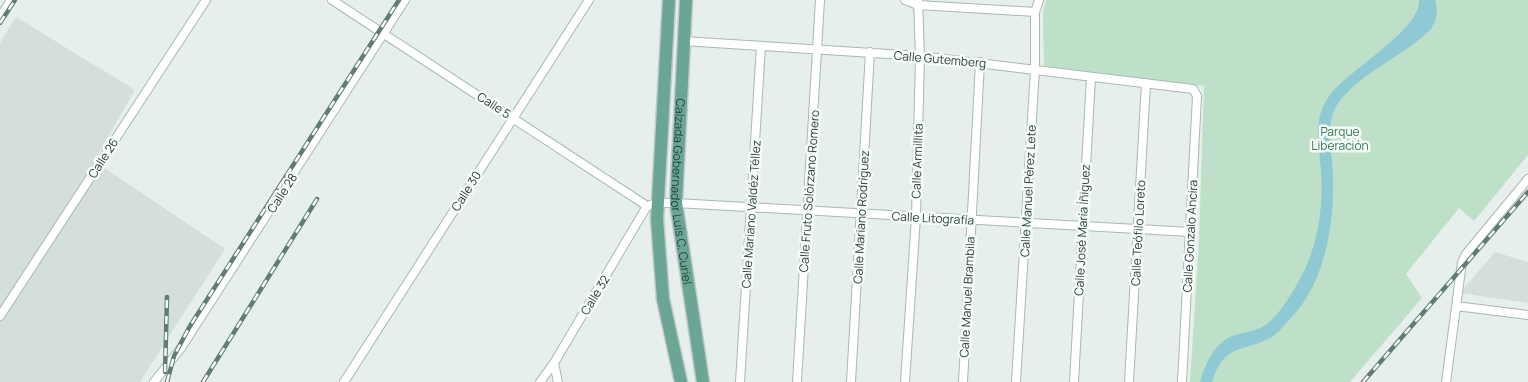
<svg xmlns="http://www.w3.org/2000/svg" width="1528" height="382" font-family="Manrope,sans-serif">
  <style>
    .built { fill: #d4dfda }
    .green { fill: #bfe0c8 }
    .water { fill: #8ec9d4 }
    .lines { fill: none; stroke-linecap: round; stroke-linejoin: round }
    .street-casing { stroke: #a8b8b2; stroke-width: 10 }
    .primary-casing { stroke: #c2cac8; stroke-width: 15 }
    .street { stroke: #fff; stroke-width: 8 }
    .primary { stroke: #6aa596; stroke-width: 12 }
    .rail-casing { stroke: #5f7d75; stroke-width: 4.5 }
    .rail { stroke: #f7fbf9; stroke-width: 2.5; stroke-dasharray: 8; stroke-linecap: butt }
    .labels { text-anchor: middle; dominant-baseline: central; stroke-width: 5; stroke-linejoin: round; paint-order: stroke }
    .street-label { font-size: 12px; fill: #24423a; stroke: #f7fbf9 }
    .park-label { font-size: 12px; fill: #2d7a4b; stroke: #f7fbf9 }
  </style>
  <rect width="100%" height="100%" fill="#e6efeb"/>
  <path class="built" d="M16,17L135,90L94,161L225,249L140,382H0V43Z
    M1495,252L1528,262V303L1460,293Z"/>
  <path class="green" d="M1046,0H1528V155L1474,221L1459,208L1406,274L1422,298L1350,382H1190L1199,241L1204,86L1044,66L1043,12Z"/>
  <path class="water" d="M1419,0H1435C1438,11 1437,19 1431,29C1405,56 1358,73 1337,105C1324,126 1333,154 1333,176C1334,217 1328,262 1307,297C1301,307 1281,331 1272,337C1241,354 1226,341 1212,382H1200C1205,364 1215,341 1235,335C1245,332 1258,331 1267,324C1283,312 1305,273 1311,254C1320,229 1323,197 1321,171C1319,143 1312,119 1330,95C1348,70 1421,30 1419,0Z"/>
  <g class="lines">
    <g class="street-casing">
      <path id="street" d="M332,0L647,206L657,203H676L1191,232
        M905,0L918,5L1035,12
        M0,17L11,0
        M683,41L920,56L1193,89L1197,96L1182,382
        M1456,306L1528,315
        M0,316L206,0
        M554,363L558,382
        M154,382L181,348L405,0
        M344,382L589,0
        M540,382L554,363L647,206
        M740,382L761,46
        M797,382L820,0
        M851,382L870,52
        M905,382L916,217L920,56L918,0
        M963,382L980,62
        M1016,382L1035,69V12L1039,0
        M1074,382L1091,77
        M1129,382L1146,83
        M1446,382L1462,262L1466,254L1528,179"/>
    </g>
    <g class="primary-casing">
      <g id="primary">
        <path d="M669,0L657,219L663,299L681,382"/>
        <path id="s1" d="M686,0L676,203L703,382"/>
      </g>
    </g>
    <use href="#street" class="street"/>
    <use href="#primary" class="primary"/>
    <g class="rail-casing">
      <path id="rail" d="M0,23L15,0
        M165,372L167,297
        M167,382L174,356L190,326L399,0
        M203,382L317,199
        M1363,382L1528,192"/>
    </g>
    <use href="#rail" class="rail"/>
  </g>
  <g class="labels">
    <g class="street-label">
      <text transform="translate(940 59) rotate(5)">Calle Gutemberg</text>
      <text transform="translate(494 105) rotate(33)">Calle 5</text>
      <text transform="translate(103 158) rotate(-57)">Calle 26</text>
      <text transform="translate(917 161) rotate(-88)">Calle Armillita</text>
      <text transform="translate(466 191) rotate(-58)">Calle 30</text>
      <text transform="translate(809 191) rotate(-86)">Calle Fruto Solórzano Romero</text>
      <text transform="translate(1028 191) rotate(-87)">Calle Manuel Pérez Lete</text>
      <text stroke="none"><textPath href="#s1" startOffset="192">Calzada Gobernador Luis C. Curiel</textPath></text>
      <text transform="translate(282 193) rotate(-57)">Calle 28</text>
      <text transform="translate(751 214) rotate(-86)">Calle Mariano Valdéz Téllez</text>
      <text transform="translate(861 217) rotate(-87)">Calle Mariano Rodríguez</text>
      <text transform="translate(933 218) rotate(3)">Calle Litografía</text>
      <text transform="translate(1082 230) rotate(-87)">Calle José María Íñiguez</text>
      <text transform="translate(1138 233) rotate(-87)">Calle Teófilo Loreto</text>
      <text transform="translate(1190 236) rotate(-87)">Calle Gonzalo Ancira</text>
      <text transform="translate(595 295) rotate(-59)">Calle 32</text>
      <text transform="translate(967 297) rotate(-87)">Calle Manuel Brambila</text>
    </g>
    <g class="park-label">
      <text x="1340" y="131">Parque<tspan x="1340" dy="14">Liberación</tspan></text>
    </g>
  </g>
</svg>
